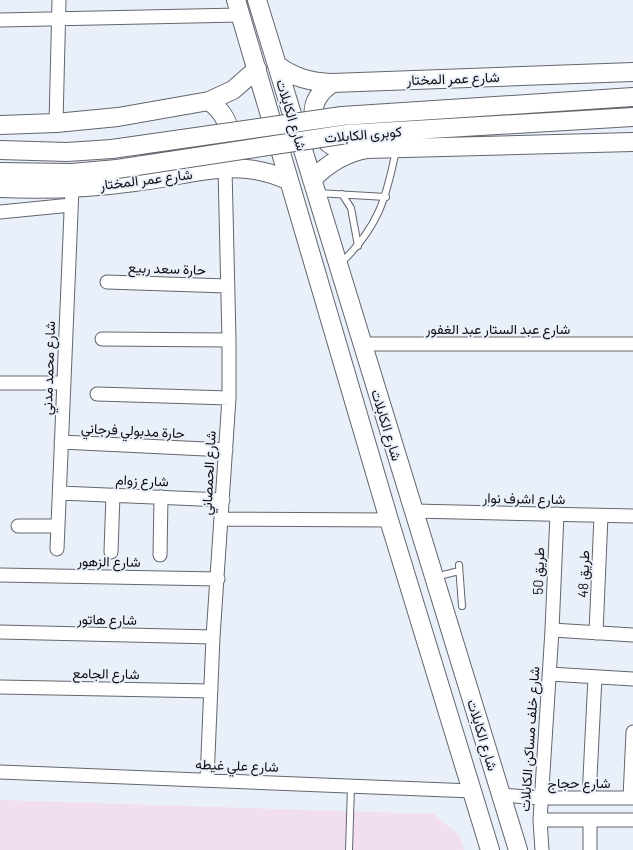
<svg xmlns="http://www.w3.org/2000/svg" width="633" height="850" font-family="Barlow,Vazirmatn,sans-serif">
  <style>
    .industrial { fill: #f1dff0 }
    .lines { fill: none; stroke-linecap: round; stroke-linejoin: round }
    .service-casing { stroke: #62666e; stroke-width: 8 }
    .minor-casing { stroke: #62666e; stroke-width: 15 }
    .secondary-casing { stroke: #62666e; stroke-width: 20 }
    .service { stroke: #fff; stroke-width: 6 }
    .minor { stroke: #fff; stroke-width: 13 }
    .secondary { stroke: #fff; stroke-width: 18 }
    .secondary-bridge-casing { stroke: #62666e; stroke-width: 20; stroke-linecap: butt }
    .secondary-bridge { stroke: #fff; stroke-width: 18 }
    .labels { text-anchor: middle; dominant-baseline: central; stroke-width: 4; stroke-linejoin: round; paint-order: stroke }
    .street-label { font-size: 14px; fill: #0d0e11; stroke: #eaf0f9 }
  </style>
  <rect width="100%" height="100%" fill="#eaf0f9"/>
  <path class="industrial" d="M0,800L434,814L459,835L464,850H0Z"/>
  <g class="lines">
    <g class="service-casing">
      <path id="service" d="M317,193L386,197
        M342,194L351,208L358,246
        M341,263C378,227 386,200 396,150
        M459,565L462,606
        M435,577L459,571
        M349,850L351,786"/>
    </g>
    <g class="minor-casing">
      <path id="minor" d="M0,20L240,15
        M56,123L59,0
        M0,212L71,205
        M107,282L227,286
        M102,339L229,340
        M363,344H633
        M0,383H64
        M97,394L229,398
        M61,442L226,450
        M60,493L223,500
        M414,511L633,516
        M222,519L389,520
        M18,526H58
        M57,549L72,188
        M111,552L113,495
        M160,555L161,497
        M0,575L218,579
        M552,630L633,635
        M0,632L213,637
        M596,633L601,516
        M549,674L633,679
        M0,687L211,691
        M0,772L472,791
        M207,780L213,637L229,398V340L225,168
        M501,795L541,798H633
        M589,798L595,677
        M630,798L633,732
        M540,820H633
        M542,850L540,820L552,630L557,514
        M590,850V820"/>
    </g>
    <g class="secondary-casing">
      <path id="secondary" d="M236,0L389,520L490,850
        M257,0L518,850
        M277,65C294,78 311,82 332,83L633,72
        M332,83C329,86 324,89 321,93C305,112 317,138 336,148C341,151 349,150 354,151
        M209,101C232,118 235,141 225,167
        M342,116L633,97
        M0,125L56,123L118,117L209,101L233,90L257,69
        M347,134L633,117
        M0,150L67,152L112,149
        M0,172L71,173L117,169
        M312,180C327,164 345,153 367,149L633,142
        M0,188C44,190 90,188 134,182C189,176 237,155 289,181"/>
    </g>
    <use href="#service" class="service"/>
    <use href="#minor" class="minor"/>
    <use href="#secondary" class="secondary"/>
    <g class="secondary-bridge-casing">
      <path id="secondary-bridge" d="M112,149L342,116
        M117,169L347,134"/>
    </g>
    <use href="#secondary-bridge" class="secondary-bridge"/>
  </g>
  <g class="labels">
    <g class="street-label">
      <text transform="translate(453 78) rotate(-2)">شارع عمر المختار</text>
      <text transform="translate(292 115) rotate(73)">شارع الكابلات</text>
      <text transform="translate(363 134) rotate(-5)">كوبرى الكابلات</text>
      <text transform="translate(146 179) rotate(-7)">شارع عمر المختار</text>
      <text transform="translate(167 268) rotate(2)">حارة سعد ربيع</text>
      <text x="498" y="328">شارع عبد الستار عبد الغفور</text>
      <text transform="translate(48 368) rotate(-88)">شارع محمد مدني</text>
      <text transform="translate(387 425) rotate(73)">شارع الكابلات</text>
      <text transform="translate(133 430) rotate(3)">حارة مدبولي فرجاني</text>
      <text transform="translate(208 473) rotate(-87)">شارع الحمصاني</text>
      <text transform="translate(142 480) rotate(2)">شارع زوام</text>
      <text transform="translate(524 498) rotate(1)">شارع اشرف نوار</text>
      <text transform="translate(109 561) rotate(1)">شارع الزهور</text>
      <text transform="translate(538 571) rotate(-88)">طريق 50</text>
      <text transform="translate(583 574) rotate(-88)">طريق 48</text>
      <text transform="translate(107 619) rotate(1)">شارع هاتور</text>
      <text transform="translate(106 673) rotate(1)">شارع الجامع</text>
      <text transform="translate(483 735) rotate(73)">شارع الكابلات</text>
      <text transform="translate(529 739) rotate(-86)">شارع خلف مساكن الكابلات</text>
      <text transform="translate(237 765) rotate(2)">شارع علي غيطه</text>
      <text x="579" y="782">شارع حجاج</text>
    </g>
  </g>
</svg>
